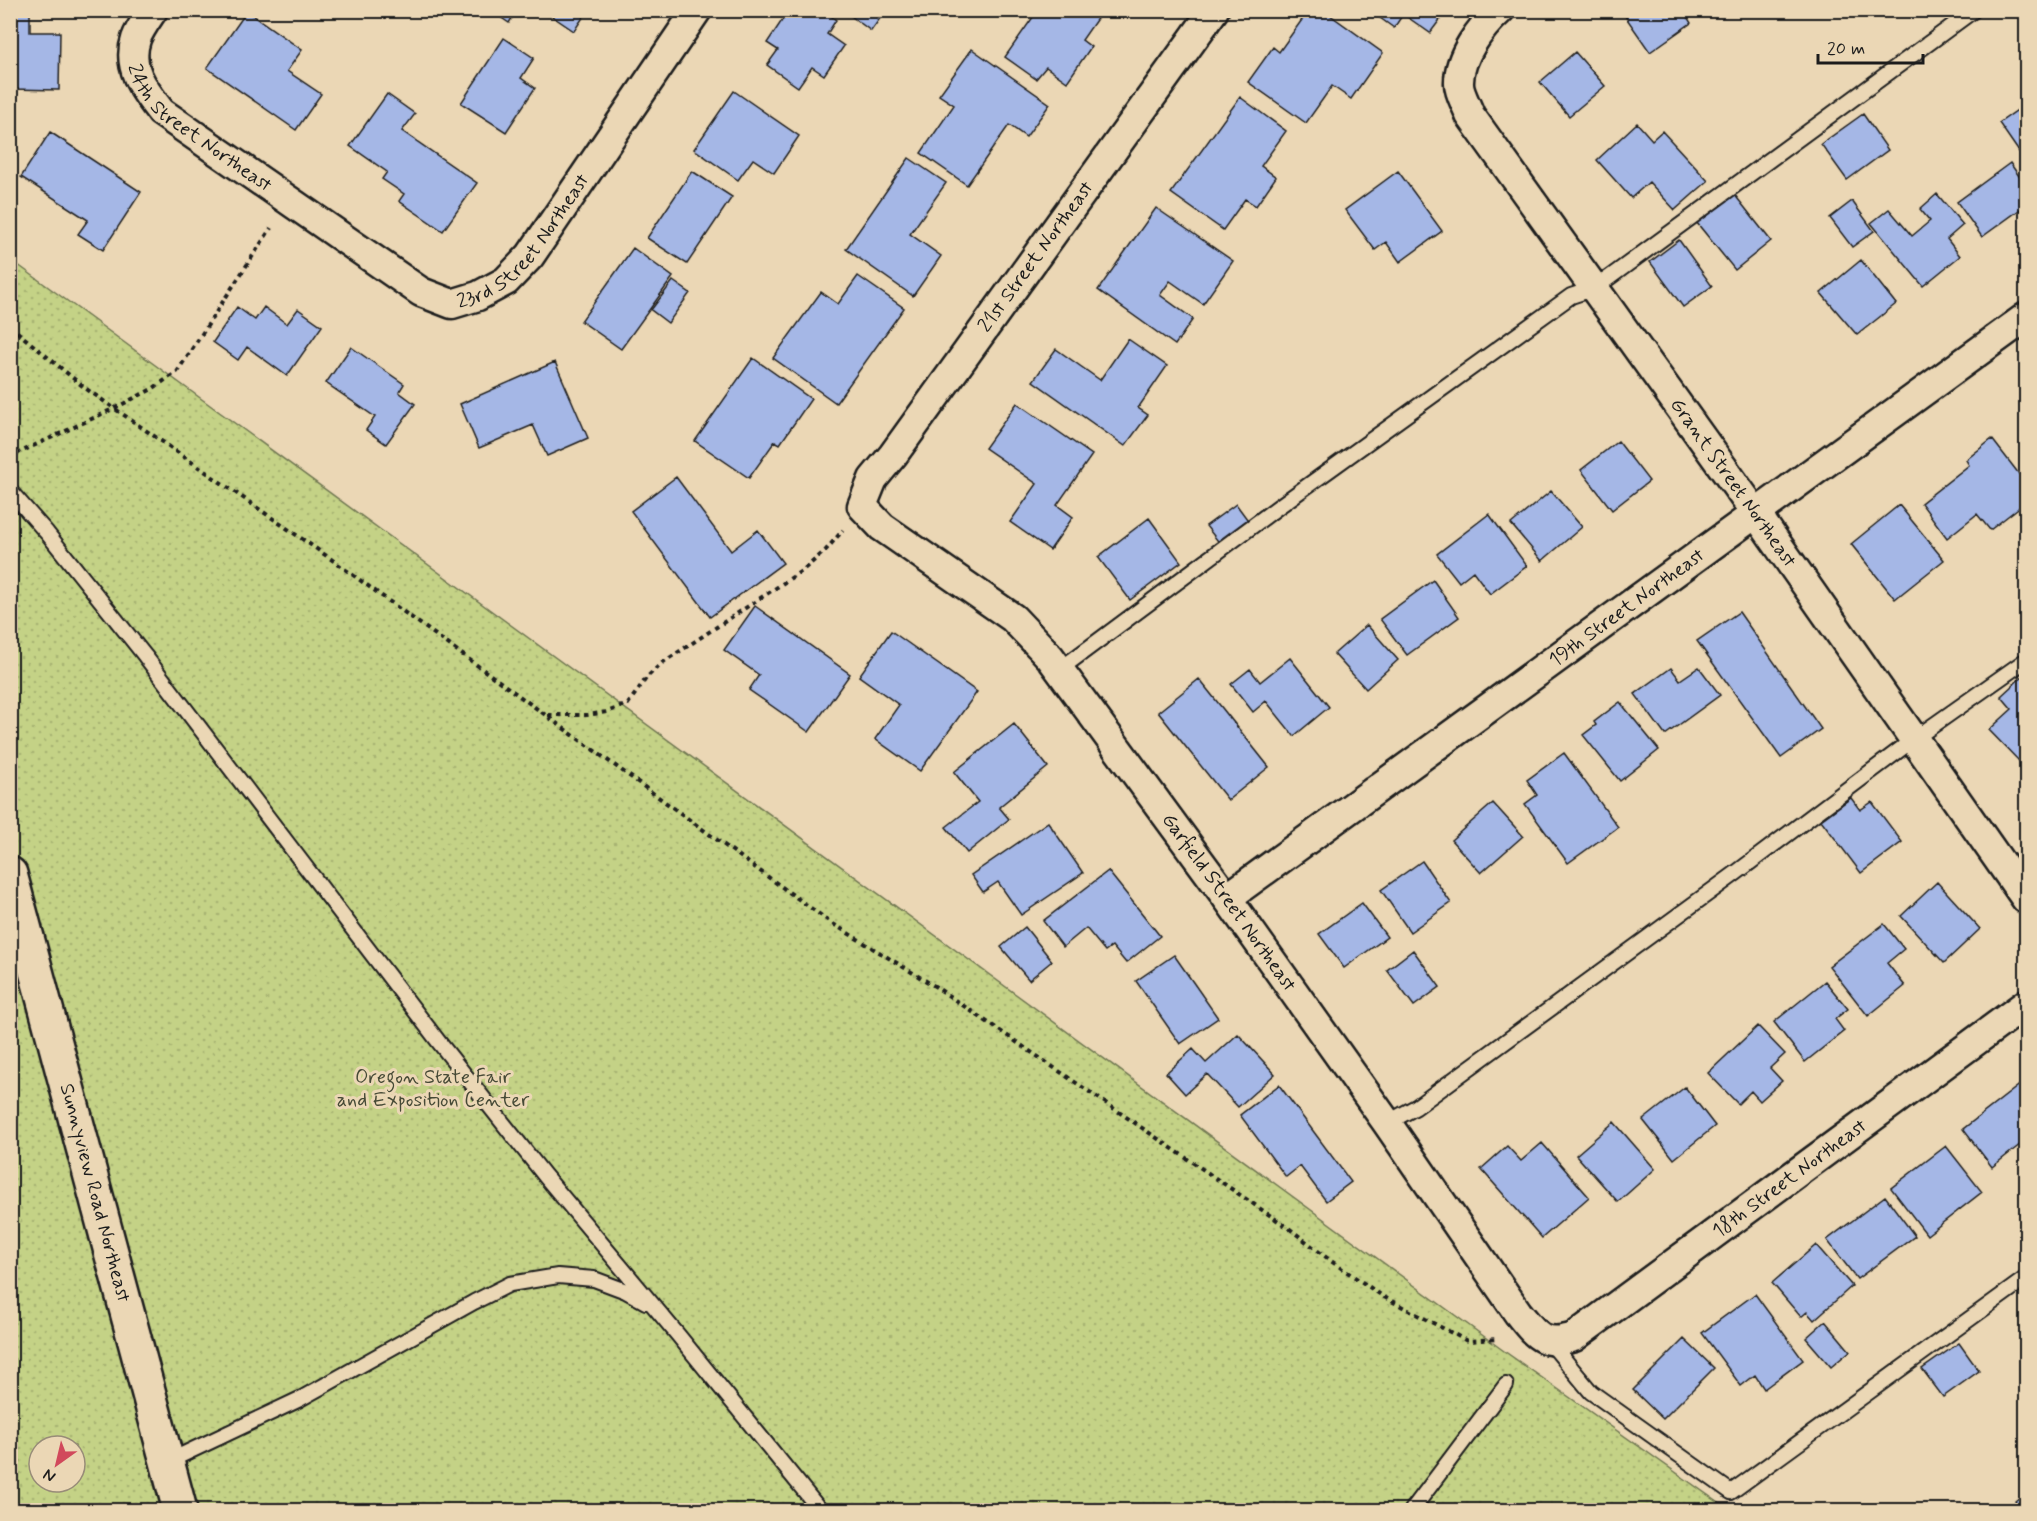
<svg xmlns="http://www.w3.org/2000/svg" width="2037" height="1521" font-family="Mynerve,sans-serif">
  <style>
    .park { fill: url(#park-dots); stroke: #707751; stroke-width: 1.5; fill-rule: evenodd }
    .building { fill: #a5b7e6; stroke: #1c1c1c; stroke-width: 1.5 }
    .lines { fill: none; stroke-linecap: round; stroke-linejoin: round }
    .service-casing { stroke: #1c1c1c; stroke-width: 18 }
    .minor-casing { stroke: #1c1c1c; stroke-width: 33 }
    .secondary-casing { stroke: #1c1c1c; stroke-width: 38 }
    .path { stroke: #1c1c1c; stroke-width: 4; stroke-dasharray: 4.5 4.5; stroke-linecap: butt }
    .service { stroke: #ebd7b5; stroke-width: 14 }
    .minor { stroke: #ebd7b5; stroke-width: 28 }
    .secondary { stroke: #ebd7b5; stroke-width: 33 }
    .labels { text-anchor: middle; dominant-baseline: central; stroke-width: 6; stroke-linejoin: round; paint-order: stroke }
    .street-label { font-size: 20px; fill: #1c1c1c; stroke: #ebd7b5 }
    .park-label { font-size: 20px; fill: #464a36; stroke: #ebd7b5 }
  </style>
  <defs>
    <pattern id="park-dots" width="8" height="8" patternUnits="userSpaceOnUse" patternTransform="scale(1.5)"><rect width="8" height="8" fill="#c4d286"/><path d="M2 2h.1M6 6h.1" fill="none" stroke="#a8b473" stroke-width="1.8" stroke-linecap="round"/></pattern>
  </defs>
  <rect width="100%" height="100%" fill="#ebd7b5"/>
  <filter id="ink" filterUnits="userSpaceOnUse"><feTurbulence type="fractalNoise" baseFrequency=".0167" numOctaves="2"/><feDisplacementMap in="SourceGraphic" scale="12" xChannelSelector="R" yChannelSelector="G"/><feConvolveMatrix kernelMatrix="1 2 1 2 8 2 1 2 1" color-interpolation-filters="sRGB"/></filter>
  <g filter="url(#ink)">
    <path class="park" d="M10,259L1504,1351L1729,1510H11ZM39,1446H75V1482H39Z"/>
    <path class="building" d="M490,10H517L509,23Z
      M543,10H588L574,31Z
      M789,10H823L836,20L827,34L844,46L824,75L812,67L798,87L767,65L778,50L767,43Z
      M843,10H886L871,31Z
      M1038,10H1103L1082,40L1091,47L1067,82L1046,67L1036,79L1005,57Z
      M1309,10H1323L1383,53L1351,99L1332,86L1306,123L1248,82L1273,47L1279,52Z
      M1369,10H1442L1445,13L1430,33L1403,14L1394,28Z
      M1633,10H1683L1691,23L1650,52L1625,16Z
      M247,11L302,50L287,71L321,94L296,130L207,68Z
      M10,12L30,13V32H60L59,90L10,89Z
      M504,38L534,58L521,78L535,88L506,132L461,103Z
      M972,49L1050,104L1026,137L1009,125L967,185L921,153L954,105L939,95Z
      M1575,52L1605,86L1569,116L1540,82Z
      M734,91L799,136L774,173L753,159L738,180L694,149Z
      M387,94L415,114L402,131L477,183L443,231L399,201L404,194L382,179L387,172L350,146Z
      M1240,97L1286,131L1261,166L1276,177L1256,206L1245,199L1223,230L1171,193Z
      M2026,104V162L1999,123Z
      M1863,114L1888,150L1847,180L1821,144Z
      M1637,123L1652,140L1662,131L1708,181L1675,210L1649,182L1631,198L1597,160Z
      M50,132L141,192L103,250L78,234L88,220L21,177Z
      M909,158L946,183L910,234L941,256L913,296L846,249Z
      M2010,163L2026,186V205L1982,237L1957,202Z
      M692,171L732,197L687,264L647,238Z
      M1398,171L1442,231L1400,262L1386,242L1375,250L1345,210Z
      M1734,194L1771,241L1735,270L1697,223Z
      M1937,194L1963,225L1947,239L1960,256L1923,286L1871,223L1889,209L1912,236L1930,221L1920,209Z
      M1852,201L1874,231L1852,247L1830,218Z
      M1156,208L1233,261L1203,304L1170,281L1160,295L1193,319L1175,345L1098,290Z
      M1679,240L1712,286L1683,307L1650,262Z
      M633,248L673,277L621,349L581,321Z
      M1861,260L1896,304L1857,335L1821,293Z
      M858,276L904,308L836,403L773,358L821,292L838,304Z
      M673,281L690,293L668,323L651,310Z
      M237,307L255,320L264,307L287,324L298,309L322,326L287,376L247,347L238,360L213,342Z
      M1128,339L1167,366L1138,408L1148,415L1125,446L1033,381L1056,349L1100,380Z
      M351,347L404,384L399,392L415,404L386,444L366,430L375,417L326,383Z
      M753,358L811,399L780,444L775,441L749,478L695,441Z
      M555,362L588,438L547,456L533,425L479,448L460,404Z
      M1017,403L1092,455L1057,505L1073,517L1050,550L1010,522L1037,484L985,448Z
      M1992,439L2026,483V502L1990,530L1977,514L1947,538L1921,503L1969,465L1966,460Z
      M1618,441L1649,481L1612,510L1581,470Z
      M676,477L731,551L758,530L783,563L710,617L631,511Z
      M1551,491L1582,527L1542,561L1511,524Z
      M1236,504L1250,523L1221,545L1206,526Z
      M1899,505L1944,560L1895,599L1851,544Z
      M1489,514L1527,566L1490,594L1473,571L1459,582L1437,554Z
      M1149,518L1181,562L1130,600L1098,557Z
      M1433,580L1459,617L1407,655L1380,619Z
      M755,606L850,674L809,732L749,690L759,675L724,650Z
      M1739,612L1821,729L1781,758L1697,641Z
      M1367,625L1398,660L1366,689L1334,654Z
      M891,631L977,692L920,771L875,739L899,705L859,676Z
      M1290,658L1329,707L1294,736L1266,701L1253,712L1231,684L1250,669L1260,682Z
      M1699,667L1720,695L1665,735L1635,694L1671,668L1680,680Z
      M2025,674L2026,756L2020,762L1989,730L2012,709L2001,696Z
      M1199,679L1269,767L1228,800L1158,712Z
      M1620,702L1659,750L1620,781L1583,735L1596,725L1594,722Z
      M1014,724L1048,767L999,807L1009,819L967,853L946,827L978,802L954,772Z
      M1564,753L1618,827L1568,863L1525,804L1537,795L1527,780Z
      M1851,798L1860,810L1872,802L1902,842L1861,873L1821,820Z
      M1493,803L1523,836L1481,873L1451,840Z
      M1048,822L1083,873L1021,915L998,882L983,892L971,875Z
      M1422,861L1451,903L1410,932L1381,890Z
      M1108,871L1160,936L1126,963L1112,946L1105,951L1086,928L1063,947L1043,921Z
      M1937,882L1980,929L1944,963L1901,916Z
      M1362,903L1387,937L1344,968L1319,934Z
      M1884,924L1904,949L1887,963L1905,986L1868,1016L1829,966Z
      M1025,927L1052,961L1029,980L1001,947Z
      M1413,950L1440,987L1414,1006L1387,970Z
      M1174,955L1218,1018L1180,1044L1136,981Z
      M1825,981L1848,1009L1835,1019L1844,1031L1805,1062L1774,1022Z
      M1758,1026L1785,1054L1770,1068L1782,1081L1760,1101L1751,1091L1738,1104L1708,1073Z
      M1238,1034L1275,1074L1238,1107L1207,1074L1185,1094L1166,1073L1193,1049L1206,1063Z
      M2026,1080V1151L2021,1144L1992,1167L1963,1129Z
      M1279,1085L1351,1182L1326,1201L1300,1166L1286,1177L1240,1115Z
      M1685,1087L1715,1126L1674,1159L1643,1120Z
      M1614,1122L1655,1169L1618,1202L1576,1155Z
      M1542,1143L1589,1197L1542,1238L1481,1169L1507,1146L1521,1161Z
      M1946,1146L1982,1192L1927,1235L1891,1188Z
      M1885,1196L1915,1236L1857,1279L1827,1240Z
      M1816,1245L1852,1286L1814,1320L1807,1312L1801,1317L1772,1283Z
      M1755,1294L1803,1360L1764,1389L1755,1375L1741,1386L1702,1333Z
      M1825,1321L1850,1351L1831,1367L1806,1338Z
      M1684,1339L1714,1368L1663,1419L1633,1390Z
      M1959,1343L1979,1371L1943,1397L1922,1369Z
      M2026,1492V1510H2022L2015,1501Z"/>
    <g class="lines">
      <g class="service-casing">
        <path id="service" d="M10,491L47,533L145,656L438,1041L545,1176L678,1335L820,1510
          M1059,670L1278,507L1571,296L1595,288L1974,10
          M1387,1123L1416,1107L1736,873L1914,739L2026,660
          M1549,1341L1591,1392L1731,1492L2026,1278
          M167,1462L300,1399L474,1302L510,1284L558,1276L594,1279L626,1291L646,1302
          M1412,1510L1506,1385"/>
      </g>
      <g class="minor-casing">
        <g id="minor">
          <path id="s1" d="M153,10C147,19 139,30 136,39C126,68 145,91 161,112L421,292L452,304L478,296L506,281L530,256L697,10"/>
          <path id="s2" d="M1214,10L893,455L873,479L862,506L882,527L1013,618L1050,657L1227,898L1387,1123L1518,1313C1536,1335 1543,1347 1574,1337L2026,1004"/>
          <path id="s3" d="M1500,10C1481,27 1458,57 1459,84C1459,93 1467,106 1470,115L1757,515L2026,899"/>
          <path id="s4" d="M1227,898L2026,317"/>
        </g>
      </g>
      <g class="secondary-casing">
        <g id="secondary">
          <path id="s5" d="M10,874L180,1510"/>
        </g>
      </g>
      <path class="path" d="M10,326L85,388L331,559L830,922L936,987L1290,1229L1331,1261L1384,1297L1467,1341L1498,1339
        M10,460L14,455L115,408L152,389L177,372L271,228
        M548,715H587L607,712L628,704L647,677L662,663L803,570L825,551L843,530"/>
      <use href="#service" class="service"/>
      <use href="#minor" class="minor"/>
      <use href="#secondary" class="secondary"/>
    </g>
  </g>
  <g class="labels">
    <g class="street-label">
      <text stroke="none"><textPath href="#s1" startOffset="153">24th Street Northeast</textPath></text>
      <text stroke="none"><textPath href="#s1" startOffset="562">23rd Street Northeast</textPath></text>
      <text transform="translate(1036 257) rotate(-54)">21st Street Northeast</text>
      <text stroke="none"><textPath href="#s3" startOffset="572">Grant Street Northeast</textPath></text>
      <text stroke="none"><textPath href="#s4" startOffset="494">19th Street Northeast</textPath></text>
      <text stroke="none"><textPath href="#s2" startOffset="1155">Garfield Street Northeast</textPath></text>
      <text stroke="none"><textPath href="#s2" startOffset="1992">18th Street Northeast</textPath></text>
      <text stroke="none"><textPath href="#s5" startOffset="330">Sunnyview Road Northeast</textPath></text>
    </g>
    <g class="park-label">
      <text x="433" y="1077">Oregon State Fair<tspan x="433" dy="23">and Exposition Center</tspan></text>
    </g>
  </g>
  <rect width="2037" height="1521" fill="none" stroke="#ebd7b5" stroke-width="36"/>
  <rect x="18" y="18" width="2001" height="1485" fill="none" stroke="#1c1c1c" stroke-width="2" filter="url(#ink)"/>
  <g transform="translate(57 1464) rotate(214)"><circle r="28" fill="#ebd7b5" stroke="#988c78" stroke-width="1.5"/>
  <path d="M0-4.5L10 22L0 15L-10 22Z" fill="#d1495b"/>
  <text y="-9" font-size="16" font-weight="bold" text-anchor="middle" fill="#1c1c1c">N</text>
  </g>
  <path d="M1818 54v9h105v-9" fill="none" stroke="#1c1c1c" stroke-width="3"/>
  <text x="1827" y="54" font-size="18" fill="#1c1c1c" stroke="#ebd7b5" stroke-width="4.5" paint-order="stroke">20 m</text>
</svg>
